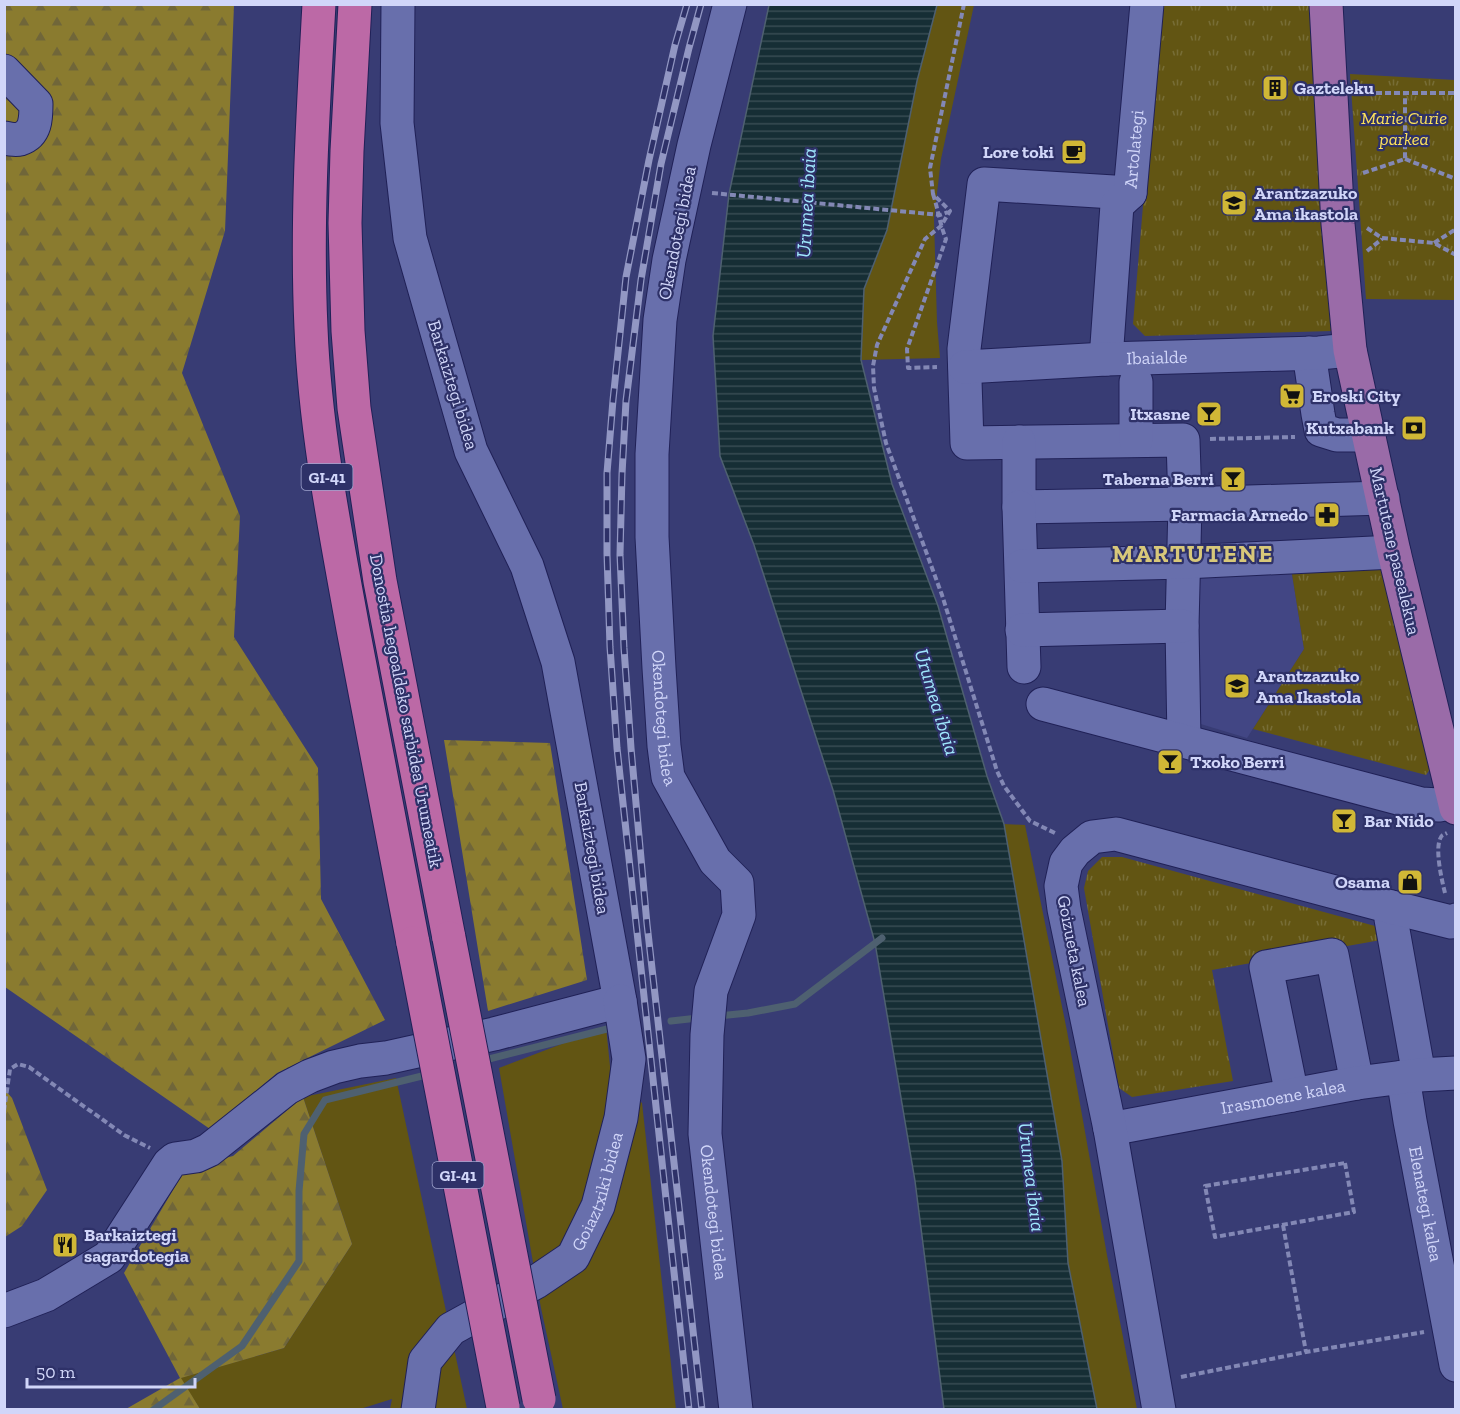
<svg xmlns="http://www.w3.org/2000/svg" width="1460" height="1414" font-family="'Zilla Slab',serif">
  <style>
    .built { fill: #424684 }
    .grass { fill: #625513 }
    .forest { fill: url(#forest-firs) }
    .park { fill: url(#park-tufts) }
    .water { fill: url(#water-rules); stroke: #4e6070; stroke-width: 1.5 }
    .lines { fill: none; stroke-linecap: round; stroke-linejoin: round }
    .stream { stroke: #4e6070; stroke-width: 7 }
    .minor-casing { stroke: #202157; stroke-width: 35 }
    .major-casing { stroke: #202157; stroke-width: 35 }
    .highway-casing { stroke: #202157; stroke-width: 35 }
    .path { stroke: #8388b5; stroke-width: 4; stroke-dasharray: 6 3; stroke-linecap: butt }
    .minor { stroke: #686fac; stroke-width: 33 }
    .major { stroke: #9a6ba8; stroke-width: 33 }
    .highway { stroke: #bc69a6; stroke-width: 33 }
    .rail-casing { stroke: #9297c3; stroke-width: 7 }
    .rail { stroke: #2e3168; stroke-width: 4.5; stroke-dasharray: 14; stroke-linecap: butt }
    .highway-bridge-casing { stroke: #202157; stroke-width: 35; stroke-linecap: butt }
    .highway-bridge { stroke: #bc69a6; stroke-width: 33 }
    .labels { text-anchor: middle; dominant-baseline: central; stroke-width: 4.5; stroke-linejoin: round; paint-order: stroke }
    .shield { fill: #2e3168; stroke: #a0a4ce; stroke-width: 1.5 }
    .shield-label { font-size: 16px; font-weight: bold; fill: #d1d6f9 }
    .poi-label { font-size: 18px; font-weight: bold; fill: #d1d6f9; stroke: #2e3168; text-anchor: start }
    .park-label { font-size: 18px; font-style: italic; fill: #fde25a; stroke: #2e3168 }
    .street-label { font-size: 18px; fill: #d1d6f9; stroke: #2e3168 }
    .water-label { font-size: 20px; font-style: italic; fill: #9fe7fc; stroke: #2e3168 }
    .district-label { font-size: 24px; font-weight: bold; letter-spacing: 1.5px; fill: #d8c87a; stroke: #2e3168 }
  </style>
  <defs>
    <pattern id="forest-firs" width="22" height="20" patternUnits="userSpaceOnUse" patternTransform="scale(1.5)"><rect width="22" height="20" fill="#8a7b2f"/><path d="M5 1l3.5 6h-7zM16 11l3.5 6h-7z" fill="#706639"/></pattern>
    <pattern id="park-tufts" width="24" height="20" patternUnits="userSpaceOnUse" patternTransform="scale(1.5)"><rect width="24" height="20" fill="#625513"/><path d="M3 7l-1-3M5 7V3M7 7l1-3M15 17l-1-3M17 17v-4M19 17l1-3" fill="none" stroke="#776d36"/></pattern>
    <pattern id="water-rules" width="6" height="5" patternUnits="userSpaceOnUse" patternTransform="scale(1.5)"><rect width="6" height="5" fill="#162e35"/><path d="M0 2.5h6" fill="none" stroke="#374c53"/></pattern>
  </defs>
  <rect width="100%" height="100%" fill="#383c74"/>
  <path class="built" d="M1291,568L1304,649L1247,738L1194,722L1195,572Z"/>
  <path class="grass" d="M937,5H974L941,159L934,219L937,322L940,358L861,360L864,289L887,230L917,81Z
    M1004,824L1025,825L1067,1031L1107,1255L1137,1409H1097L1068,1263L1062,1161Z
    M606,1027L611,1076L642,1103L676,1409H563L541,1308L499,1068Z
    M396,1078L467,1409H390L392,1399L360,1409H200L180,1378L284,1348L352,1244L303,1097Z"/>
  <path class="forest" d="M5,5H234L225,231L182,373L240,516L234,637L318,768L321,899L385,1020L277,1073L210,1129L5,987Z
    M444,740L550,743L587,980L488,1011Z
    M4,1089L12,1098L47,1190L22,1226L5,1237Z
    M303,1097L352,1244L284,1348L181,1378L200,1409H126L180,1378L124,1273L186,1168L233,1156Z"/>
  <path class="park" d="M1160,5H1313L1332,331L1145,336L1133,324Z
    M1350,74L1455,80V300L1366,299Z
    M1384,564L1432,766L1426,775L1253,729L1304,649L1291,568Z
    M1102,857H1122L1375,926L1381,940L1212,970L1233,1081L1132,1097L1119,1088L1084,888L1088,871Z"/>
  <path class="water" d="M769,5H937L917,81L887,230L864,289L861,360L892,484L938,606L987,776L1004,824L1062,1161L1068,1263L1097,1409H944L915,1181L875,943L833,790L754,545L720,456L713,336L729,194Z"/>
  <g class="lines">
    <path class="stream" d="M718,1016L748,1013L795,1004L882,938
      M671,1021L698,1018
      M481,1061L611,1028
      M153,1410L242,1346L299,1261V1191L304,1134L325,1100L430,1074"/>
    <g class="minor-casing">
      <g id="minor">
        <path id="s1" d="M730,4L694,145L669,260L660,320L652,454V537L659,668L664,746L668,777L715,861L737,883L739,915L711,991L707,1035L705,1134L736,1410"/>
        <path d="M4,71L36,104C36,118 36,134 20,139C16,140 9,139 4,138"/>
        <path d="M1130,193L984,184L964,349L967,443L1183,440L1185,504L1182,626L1184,740"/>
        <path d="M1309,353L1318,414L1321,430L1337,435H1369"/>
        <path id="s2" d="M1106,359L1117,205L1130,193L1147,4"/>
        <path id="s3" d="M965,367L1106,359L1319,353L1350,350"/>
        <path d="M1136,382V440"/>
        <path d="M1019,442V507L1185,504L1383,498"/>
        <path d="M1019,507L1024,667"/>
        <path d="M1022,566L1184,562L1394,552"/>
        <path d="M1022,630L1182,626"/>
        <path d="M1043,704L1421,804L1439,805L1454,802"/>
        <path d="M1391,907V919L1419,1075"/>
        <path id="s4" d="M1403,1077L1410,1121L1456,1365"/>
        <path d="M1292,1095L1266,967L1332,955L1357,1083"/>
        <path id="s5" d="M1110,1129L1357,1083L1419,1075L1456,1073"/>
        <path d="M4,1311L46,1295L109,1257L169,1164L175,1159L196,1156L209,1150L287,1088L310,1076L334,1067L360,1061L386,1058L494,1034L620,1001L558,662L527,566L471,451L410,238L397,123L398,4"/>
        <path id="s6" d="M418,1410L425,1361L451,1329L536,1282L573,1257L598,1206L621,1118L629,1059L620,1001"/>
        <path d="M1159,1410L1110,1129L1064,909L1061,886L1066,863L1075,851L1092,837L1116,834L1391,907L1451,922L1456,920"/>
      </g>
    </g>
    <g class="major-casing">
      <path id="major" d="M1326,4L1338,224L1350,350L1394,552L1456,808"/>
    </g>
    <g class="highway-casing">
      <path id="highway" d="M319,4C313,112 306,220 311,328C315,429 335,530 353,629C373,734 393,838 413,943
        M355,4L347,151L345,223L348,331L354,408L380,581L449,938"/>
    </g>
    <path class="path" d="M964,4L930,168L933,194L950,211L941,226L925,239L877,345L873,366L874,388L886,443L942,595L997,771L1004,786L1030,821L1057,834
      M1358,93H1456
      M1405,159L1456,179
      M1363,173L1405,159V92
      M712,193L940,215L948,212
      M933,194C938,209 940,225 946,239L907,349L908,368L937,367
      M1367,228L1382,238L1434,243L1456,255
      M1434,243L1456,229
      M1367,251L1382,239
      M1210,439L1295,437
      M1445,893C1442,881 1435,851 1440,839C1441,835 1443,835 1447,833
      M4,1111L10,1069L18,1064L29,1067L124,1135L150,1148
      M1345,1163L1354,1212L1215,1237L1205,1186Z
      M4,1172V1175
      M1283,1225L1306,1352
      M1181,1377L1306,1352L1424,1332"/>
    <use href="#minor" class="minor"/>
    <use href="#major" class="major"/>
    <use href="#highway" class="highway"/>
    <g class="rail-casing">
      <path id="rail" d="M687,4L675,45L649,160L626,277L613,400L607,473V554L610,647L617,748L689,1410
        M701,4L689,48L661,164L641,280L626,401L622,474L620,555L624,648L631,748L647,924L702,1410"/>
    </g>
    <use href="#rail" class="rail"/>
    <g class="highway-bridge-casing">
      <path id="highway-bridge" d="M449,938L539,1399
        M413,943L503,1407"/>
    </g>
    <use href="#highway-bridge" class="highway-bridge"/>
  </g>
  <defs>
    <g id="building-square" transform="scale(1.35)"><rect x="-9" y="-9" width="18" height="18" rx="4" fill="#d0b736" stroke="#2e3168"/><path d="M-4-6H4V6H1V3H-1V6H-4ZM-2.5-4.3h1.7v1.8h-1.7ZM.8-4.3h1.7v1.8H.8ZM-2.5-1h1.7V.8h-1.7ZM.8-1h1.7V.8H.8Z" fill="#111"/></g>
    <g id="cafe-square" transform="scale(1.35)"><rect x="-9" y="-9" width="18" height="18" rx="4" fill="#d0b736" stroke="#2e3168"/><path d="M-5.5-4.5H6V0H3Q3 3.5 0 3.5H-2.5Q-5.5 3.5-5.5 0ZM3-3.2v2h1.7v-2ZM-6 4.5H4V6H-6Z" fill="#111"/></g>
    <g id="school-square" transform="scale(1.35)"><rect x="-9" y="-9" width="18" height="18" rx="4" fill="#d0b736" stroke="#2e3168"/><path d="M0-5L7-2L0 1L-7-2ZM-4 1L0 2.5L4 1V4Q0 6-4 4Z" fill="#111"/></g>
    <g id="supermarket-square" transform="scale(1.35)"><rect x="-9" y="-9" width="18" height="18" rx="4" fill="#d0b736" stroke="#2e3168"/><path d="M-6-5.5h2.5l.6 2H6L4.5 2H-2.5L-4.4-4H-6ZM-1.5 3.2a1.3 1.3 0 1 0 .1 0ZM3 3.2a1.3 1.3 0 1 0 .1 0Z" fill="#111"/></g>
    <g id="bar-square" transform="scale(1.35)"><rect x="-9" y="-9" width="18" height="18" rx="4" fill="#d0b736" stroke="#2e3168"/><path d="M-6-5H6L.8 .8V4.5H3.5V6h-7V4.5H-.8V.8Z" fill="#111"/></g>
    <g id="bank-square" transform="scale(1.35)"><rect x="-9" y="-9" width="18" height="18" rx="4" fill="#d0b736" stroke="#2e3168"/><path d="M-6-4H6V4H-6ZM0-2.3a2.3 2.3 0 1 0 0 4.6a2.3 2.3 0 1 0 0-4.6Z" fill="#111"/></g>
    <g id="pharmacy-square" transform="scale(1.35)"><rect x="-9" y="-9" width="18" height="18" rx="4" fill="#d0b736" stroke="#2e3168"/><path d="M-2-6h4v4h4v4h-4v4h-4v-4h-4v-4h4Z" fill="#111"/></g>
    <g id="shop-square" transform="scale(1.35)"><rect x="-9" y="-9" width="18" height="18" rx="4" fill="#d0b736" stroke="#2e3168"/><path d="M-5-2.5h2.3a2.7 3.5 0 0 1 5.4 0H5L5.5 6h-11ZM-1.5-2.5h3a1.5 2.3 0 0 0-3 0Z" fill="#111"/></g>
    <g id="restaurant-square" transform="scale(1.35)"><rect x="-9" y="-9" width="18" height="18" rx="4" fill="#d0b736" stroke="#2e3168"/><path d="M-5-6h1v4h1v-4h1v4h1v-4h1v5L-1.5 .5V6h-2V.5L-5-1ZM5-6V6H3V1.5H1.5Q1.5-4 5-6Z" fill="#111"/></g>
  </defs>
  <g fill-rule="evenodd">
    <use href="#building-square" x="1275" y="88"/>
    <use href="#cafe-square" x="1074" y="152"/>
    <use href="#school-square" x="1234" y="203"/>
    <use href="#supermarket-square" x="1292" y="396"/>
    <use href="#bar-square" x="1209" y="414"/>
    <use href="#bank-square" x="1414" y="428"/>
    <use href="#bar-square" x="1233" y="479"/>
    <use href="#pharmacy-square" x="1327" y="515"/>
    <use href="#school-square" x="1237" y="686"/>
    <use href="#bar-square" x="1170" y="762"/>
    <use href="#bar-square" x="1344" y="821"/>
    <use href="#shop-square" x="1410" y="882"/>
    <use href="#restaurant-square" x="65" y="1245"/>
  </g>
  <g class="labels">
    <g class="shield">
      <rect x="301.5" y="464" width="51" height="26" rx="4.5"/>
      <rect x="432.5" y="1162" width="51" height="26" rx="4.5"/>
    </g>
    <g class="shield-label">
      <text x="327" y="477">GI-41</text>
      <text x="458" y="1175">GI-41</text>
    </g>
    <g class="poi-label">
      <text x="1294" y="88">Gazteleku</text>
      <text x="1054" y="152" text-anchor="end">Lore toki</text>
      <text x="1254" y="193">Arantzazuko<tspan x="1254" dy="21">Ama ikastola</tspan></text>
      <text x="1312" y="396">Eroski City</text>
      <text x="1190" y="414" text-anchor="end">Itxasne</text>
      <text x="1394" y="428" text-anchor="end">Kutxabank</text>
      <text x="1214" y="479" text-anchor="end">Taberna Berri</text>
      <text x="1308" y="515" text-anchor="end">Farmacia Arnedo</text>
      <text x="1256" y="676">Arantzazuko<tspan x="1256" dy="21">Ama Ikastola</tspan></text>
      <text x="1190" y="762">Txoko Berri</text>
      <text x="1364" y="821">Bar Nido</text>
      <text x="1390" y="882" text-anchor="end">Osama</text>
      <text x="84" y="1235">Barkaiztegi<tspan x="84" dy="21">sagardotegia</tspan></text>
    </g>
    <g class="park-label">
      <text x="1404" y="118">Marie Curie<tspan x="1404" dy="21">parkea</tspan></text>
    </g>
    <g class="street-label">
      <text stroke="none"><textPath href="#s2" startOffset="216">Artolategi</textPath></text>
      <text transform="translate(677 233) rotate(-79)">Okendotegi bidea</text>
      <text stroke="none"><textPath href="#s3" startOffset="192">Ibaialde</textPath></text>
      <text transform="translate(453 385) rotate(73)">Barkaiztegi bidea</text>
      <text transform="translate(1395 551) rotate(77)">Martutene pasealekua</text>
      <text transform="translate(406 711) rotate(79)">Donostia hegoaldeko sarbidea Urumeatik</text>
      <text stroke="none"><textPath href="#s1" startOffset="722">Okendotegi bidea</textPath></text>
      <text transform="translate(592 848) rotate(80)">Barkaiztegi bidea</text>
      <text transform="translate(1074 951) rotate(79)">Goizueta kalea</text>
      <text stroke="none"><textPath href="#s5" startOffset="176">Irasmoene kalea</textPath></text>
      <text stroke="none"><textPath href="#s6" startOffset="303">Goiaztxiki bidea</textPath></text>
      <text stroke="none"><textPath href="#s4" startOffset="129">Elenategi kalea</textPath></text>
      <text stroke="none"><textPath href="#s1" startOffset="1244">Okendotegi bidea</textPath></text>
    </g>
    <g class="water-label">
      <text transform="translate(806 203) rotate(-87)">Urumea ibaia</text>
      <text transform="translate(937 702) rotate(73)">Urumea ibaia</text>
      <text transform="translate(1032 1177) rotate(83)">Urumea ibaia</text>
    </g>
    <g class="district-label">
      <text x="1193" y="553">MARTUTENE</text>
    </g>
  </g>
  <rect width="1460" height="1414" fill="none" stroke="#d1d6f9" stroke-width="12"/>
  <path d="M27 1378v9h168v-9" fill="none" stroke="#d1d6f9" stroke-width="3"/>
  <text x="36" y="1378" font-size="18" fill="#d1d6f9" stroke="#2e3168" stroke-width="4.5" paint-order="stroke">50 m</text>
</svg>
